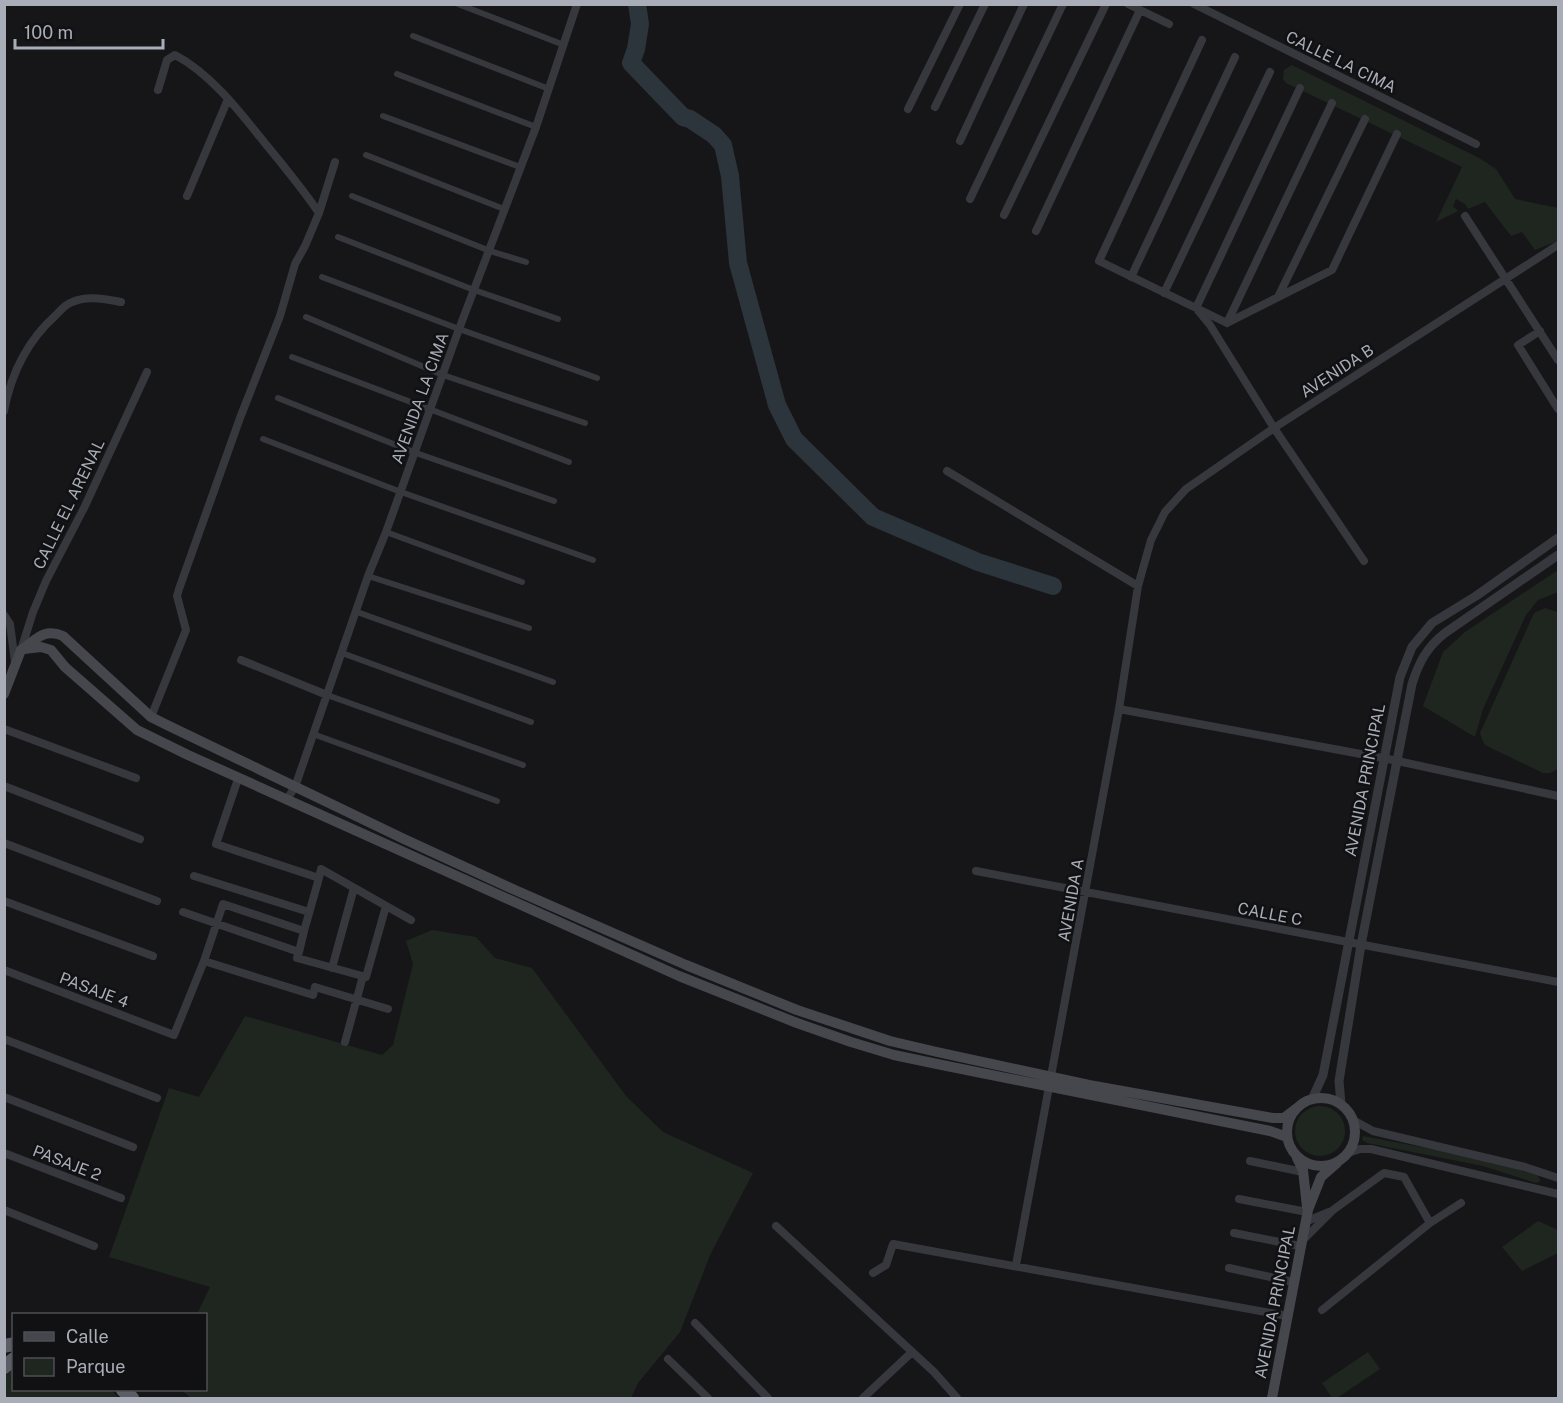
<svg xmlns="http://www.w3.org/2000/svg" width="1563" height="1403" font-family="'Public Sans',sans-serif">
  <style>
    .green { fill: #1e261f }
    .lines { fill: none; stroke-linecap: round; stroke-linejoin: round }
    .river { stroke: #2c353c; stroke-width: 18 }
    .pedestrian { stroke: #37383d; stroke-width: 6 }
    .minor { stroke: #37383d; stroke-width: 8 }
    .tertiary { stroke: #37383d; stroke-width: 9 }
    .secondary { stroke: #45474d; stroke-width: 10 }
    .trunk { stroke: #5b5e65; stroke-width: 14 }
    .labels { text-anchor: middle; dominant-baseline: central; stroke-width: 5; stroke-linejoin: round; paint-order: stroke }
    .street-label { font-size: 16px; fill: #a8adb8; stroke: #111113 }
  </style>
  <rect width="100%" height="100%" fill="#161618"/>
  <path class="green" d="M1292,65L1481,159L1496,169L1515,199L1558,208V241L1535,250L1522,232L1511,236L1485,202L1468,209L1465,204L1456,199L1453,206L1458,211L1436,222L1462,167L1286,83L1283,79L1284,70Z
    M1558,570V592L1538,600L1526,615L1483,709L1475,737L1423,706L1443,652L1465,632Z
    M1545,608L1558,612V769L1550,773H1543L1491,748L1484,744L1480,733L1534,613Z
    M432,930L476,937L495,958L532,968L626,1096L663,1132L753,1173L711,1253L680,1332L638,1383L631,1398H191L181,1390H206V1314H197L210,1287L109,1257L169,1088L199,1097L245,1016L382,1055L393,1045L413,964L406,941Z
    M1295 1131a25 25 0 1 1 50 0a25 25 0 1 1-50 0Z
    M1363,1136L1484,1159L1537,1175L1541,1181L1536,1183L1483,1166L1367,1143L1362,1140Z
    M1538,1221L1558,1230V1253L1522,1271L1502,1247Z
    M1368,1352L1380,1369L1337,1398H1332L1322,1383Z
    M13,1367L14,1390H111L119,1398H5L4,1376Z"/>
  <g class="lines">
    <path class="river" d="M637,4L640,24L636,49L631,63L683,117L690,119L714,135L723,145L730,176L738,263L777,405L794,439L873,517L978,562L1053,586"/>
    <path class="pedestrian" d="M458,4L564,45
      M413,36L549,89
      M397,74L536,127
      M383,116L520,167
      M366,155L504,209
      M352,196L490,251L526,262
      M338,237L474,290L558,319
      M322,277L459,329L597,378
      M306,317L443,375L585,423
      M292,357L569,462
      M278,398L416,453L554,501
      M263,439L401,492L593,560
      M386,532L522,582
      M368,576L529,628
      M357,612L553,682
      M342,653L531,722
      M327,695L523,765
      M313,734L497,801"/>
    <path class="minor" d="M1128,4L1169,24
      M1194,4L1476,144
      M1202,40L1099,261L1227,323
      M1300,88L1196,308L1210,325L1274,428L1364,561
      M158,90L167,60L175,55C210,73 240,112 264,142C283,165 302,188 319,213
      M935,107L985,4
      M908,109L960,4
      M960,141L1024,4
      M187,196L228,99
      M970,199L1063,4
      M1004,215L1106,4
      M1465,216L1558,360
      M1036,231L1140,10
      M1131,277L1235,57
      M1164,293L1270,72
      M1278,297L1365,119
      M1227,323L1332,270L1397,134
      M1227,323L1332,103
      M1540,331L1518,345L1558,409
      M4,411C11,374 28,340 56,315C60,311 65,305 70,303C87,295 104,299 121,302
      M947,471L1138,586
      M4,615L10,624L15,662
      M21,650L33,612L46,581L84,508L147,372
      M241,660L327,695
      M1119,709L1393,760L1558,796
      M151,717L186,630L177,596L179,589L240,418L280,316L295,264L305,246L319,213L335,162
      M4,729L136,778
      M4,786L140,839
      M287,799L295,787L368,576L386,532L459,329L536,127L577,4
      M4,843L157,901
      M976,871L1558,982
      M194,876L309,912
      M319,878L321,869L411,920
      M4,901L153,956
      M183,912L299,952L304,931
      M299,952L297,958L366,977L386,906
      M204,961L313,995L315,987L388,1009
      M332,968L354,888
      M4,970L174,1035L204,961L223,904L304,931L319,878L216,844L238,779
      M4,1039L157,1098
      M345,1042L363,976
      M4,1097L133,1147
      M1353,1120L1373,1131L1525,1167L1558,1178
      M4,1153L121,1198
      M1348,1153L1360,1149H1371L1558,1194
      M1250,1161L1303,1172
      M1239,1199L1307,1212
      M4,1210L94,1246
      M1305,1222L1329,1212
      M776,1226L934,1372L957,1398
      M1234,1233L1300,1246
      M1301,1242L1333,1210L1384,1173L1404,1177L1430,1223
      M1016,1265L1119,709L1138,586L1151,540L1165,512L1186,489L1274,428L1558,245
      M1229,1268L1293,1282
      M873,1273L886,1265L893,1244L1287,1316
      M1322,1310L1430,1223L1461,1203
      M695,1323L768,1398
      M668,1359L708,1398
      M863,1398L912,1352"/>
    <path class="tertiary" d="M1312,1099L1323,1075L1400,677L1412,647L1432,623L1476,596L1558,538
      M1341,1104L1339,1081L1361,945L1412,684C1419,662 1427,647 1445,633L1558,555"/>
    <path class="secondary" d="M24,649L41,647L51,650L65,667L137,730L188,755L679,976L797,1023L851,1042L894,1055L937,1064L1270,1131L1287,1137
      M21,650C37,639 44,628 63,636L151,717L167,725L404,839L515,890L686,965L797,1010L890,1041L937,1052L1089,1085L1273,1118H1284L1297,1108
      M4,694L21,650
      M1287 1132a34 34 0 1 1 68 0a34 34 0 1 1-68 0Z
      M1297,1158L1303,1170L1307,1207
      M1272,1398L1308,1210L1321,1177L1337,1163"/>
    <path class="trunk" d="M4,1346L14,1344
      M4,1367L14,1359
      M123,1390L132,1398"/>
  </g>
  <g class="labels">
    <g class="street-label">
      <text transform="translate(1341 62) rotate(26)">CALLE LA CIMA</text>
      <text transform="translate(1337 371) rotate(-33)">AVENIDA B</text>
      <text transform="translate(420 398) rotate(-70)">AVENIDA LA CIMA</text>
      <text transform="translate(69 504) rotate(-64)">CALLE EL ARENAL</text>
      <text transform="translate(1365 780) rotate(-79)">AVENIDA PRINCIPAL</text>
      <text transform="translate(1071 900) rotate(-80)">AVENIDA A</text>
      <text transform="translate(1270 914) rotate(11)">CALLE C</text>
      <text transform="translate(94 990) rotate(21)">PASAJE 4</text>
      <text transform="translate(67 1163) rotate(21)">PASAJE 2</text>
      <text transform="translate(1275 1302) rotate(-79)">AVENIDA PRINCIPAL</text>
    </g>
  </g>
  <rect width="1563" height="1403" fill="none" stroke="#a8adb8" stroke-width="12"/>
  <rect x="12" y="1313" width="195" height="78" fill="#111113" stroke="#4d4f55" stroke-width="1.5"/>
  <rect x="24" y="1332" width="30" height="9" fill="#45474d" stroke="#4d4f55" stroke-width="1.5"/>
  <text x="66" y="1343" font-size="18" fill="#a8adb8">Calle</text>
  <rect x="24" y="1358" width="30" height="18" fill="#1e261f" stroke="#4d4f55" stroke-width="1.5"/>
  <text x="66" y="1373" font-size="18" fill="#a8adb8">Parque</text>
  <path d="M15 39v9h148v-9" fill="none" stroke="#a8adb8" stroke-width="3"/>
  <text x="24" y="39" font-size="18" fill="#a8adb8" stroke="#111113" stroke-width="4.5" paint-order="stroke">100 m</text>
</svg>
